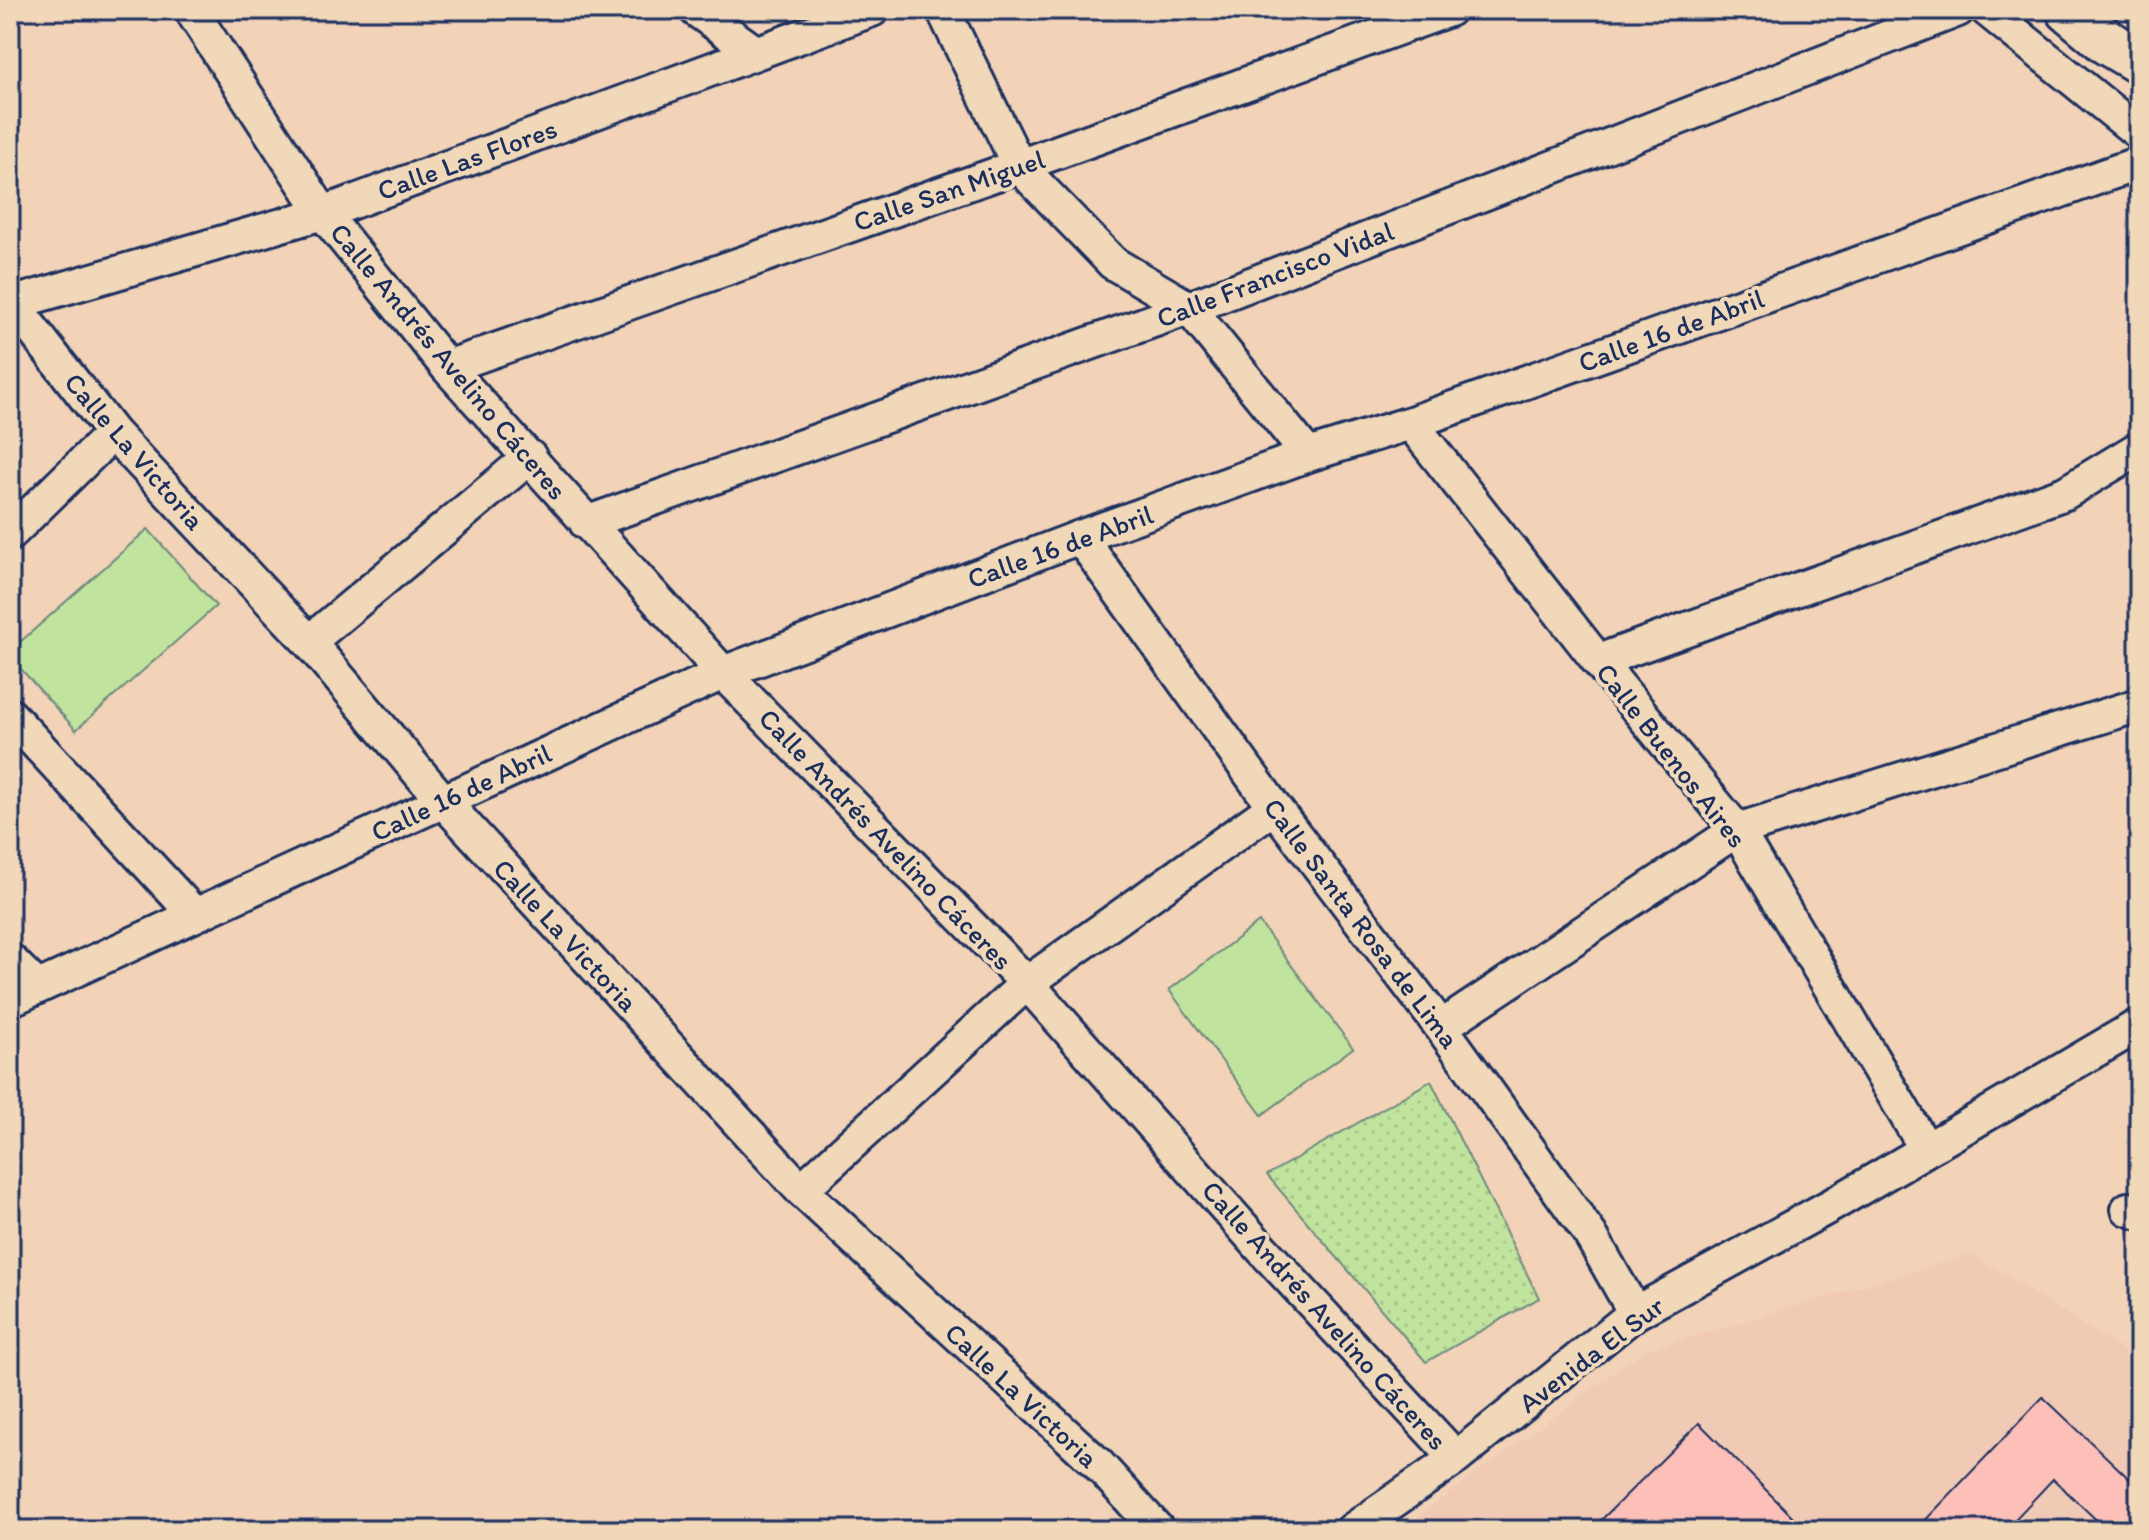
<svg xmlns="http://www.w3.org/2000/svg" width="2149" height="1540" font-family="Itim,sans-serif">
  <style>
    .built { fill: #f1cab6 }
    .park { fill: url(#park-dots); stroke: #6e897e; stroke-width: 2 }
    .garden { fill: #c0e39d; stroke: #6e897e; stroke-width: 2 }
    .building { fill: #fcc0b9; stroke: #1b2f5e; stroke-width: 2 }
    .lines { fill: none; stroke-linecap: round; stroke-linejoin: round }
    .street-casing { stroke: #1b2f5e; stroke-width: 38 }
    .secondary-casing { stroke: #1b2f5e; stroke-width: 50 }
    .street { stroke: #f0d8b8; stroke-width: 32 }
    .secondary { stroke: #f0d8b8; stroke-width: 44 }
    .labels { text-anchor: middle; dominant-baseline: central; stroke-width: 8; stroke-linejoin: round; paint-order: stroke }
    .street-label { font-size: 28px; fill: #1b2f5e; stroke: #f0d8b8 }
  </style>
  <defs>
    <pattern id="park-dots" width="8" height="8" patternUnits="userSpaceOnUse" patternTransform="scale(2)"><rect width="8" height="8" fill="#c0e39d"/><path d="M2 2h.1M6 6h.1" fill="none" stroke="#a4c38a" stroke-width="1.8" stroke-linecap="round"/></pattern>
  </defs>
  <rect width="100%" height="100%" fill="#f2d3b8"/>
  <filter id="ink" filterUnits="userSpaceOnUse"><feTurbulence type="fractalNoise" baseFrequency=".0125" numOctaves="2"/><feDisplacementMap in="SourceGraphic" scale="16" xChannelSelector="R" yChannelSelector="G"/><feConvolveMatrix kernelMatrix="1 2 1 2 8 2 1 2 1" color-interpolation-filters="sRGB"/></filter>
  <g filter="url(#ink)">
    <path class="built" d="M1972,1254L2139,1360V1530H1399L1643,1351Z"/>
    <path class="park" d="M1431,1081L1539,1298L1426,1362L1267,1175Z"/>
    <path class="garden" d="M148,529L216,606L76,730L10,657V651Z
      M1259,922L1353,1048L1262,1115L1169,990Z"/>
    <path class="building" d="M2043,1397L2139,1488V1530H2107L2053,1479L2005,1530H1916Z
      M1699,1423L1806,1530H1591Z"/>
    <g class="lines">
      <g class="street-casing">
        <path id="street" d="M191,10L323,213L447,367L723,673L1027,983L1263,1250L1456,1458
          M696,10L755,52
          M943,10L1019,166L1113,263L1189,308L1308,455
          M1987,10L2139,133
          M12,303L113,433L309,642L442,800L801,1190L1098,1464L1158,1530
          M10,304L323,213L872,10
          M447,367L1019,166L1449,10
          M1411,423L1598,661L1737,830L1926,1149
          M586,523L1189,308L1958,10
          M10,534L113,433
          M1080,537L1274,807L1441,1027L1590,1234L1635,1313
          M309,642L530,457
          M1598,661L2065,493L2139,448
          M10,715L195,915
          M10,960L36,986
          M10,1000L723,673L1080,537L1308,455L1411,423L2139,163
          M1441,1027L1737,830L2139,705
          M801,1190L1027,983L1274,807
          M2128,1209L2139,1213
          M1352,1530L1456,1458L1635,1313L1832,1205L2139,1025"/>
      </g>
      <g class="secondary-casing">
        <path id="secondary" d="M2069,10L2107,42L2139,61"/>
      </g>
      <use href="#street" class="street"/>
      <use href="#secondary" class="secondary"/>
    </g>
  </g>
  <g class="labels">
    <g class="street-label">
      <text transform="translate(467 159) rotate(-20)">Calle Las Flores</text>
      <text transform="translate(949 190) rotate(-19)">Calle San Miguel</text>
      <text transform="translate(1275 274) rotate(-21)">Calle Francisco Vidal</text>
      <text transform="translate(1671 330) rotate(-20)">Calle 16 de Abril</text>
      <text transform="translate(449 361) rotate(50)">Calle Andrés Avelino Cáceres</text>
      <text transform="translate(135 451) rotate(49)">Calle La Victoria</text>
      <text transform="translate(1060 546) rotate(-20)">Calle 16 de Abril</text>
      <text transform="translate(1672 755) rotate(52)">Calle Buenos Aires</text>
      <text transform="translate(461 792) rotate(-25)">Calle 16 de Abril</text>
      <text transform="translate(886 839) rotate(46)">Calle Andrés Avelino Cáceres</text>
      <text transform="translate(1362 923) rotate(53)">Calle Santa Rosa de Lima</text>
      <text transform="translate(566 935) rotate(47)">Calle La Victoria</text>
      <text transform="translate(1325 1315) rotate(48)">Calle Andrés Avelino Cáceres</text>
      <text transform="translate(1591 1354) rotate(-37)">Avenida El Sur</text>
      <text transform="translate(1022 1395) rotate(43)">Calle La Victoria</text>
    </g>
  </g>
  <rect width="2149" height="1540" fill="none" stroke="#f0d8b8" stroke-width="40"/>
  <rect x="20" y="20" width="2109" height="1500" fill="none" stroke="#1b2f5e" stroke-width="3" filter="url(#ink)"/>
</svg>
